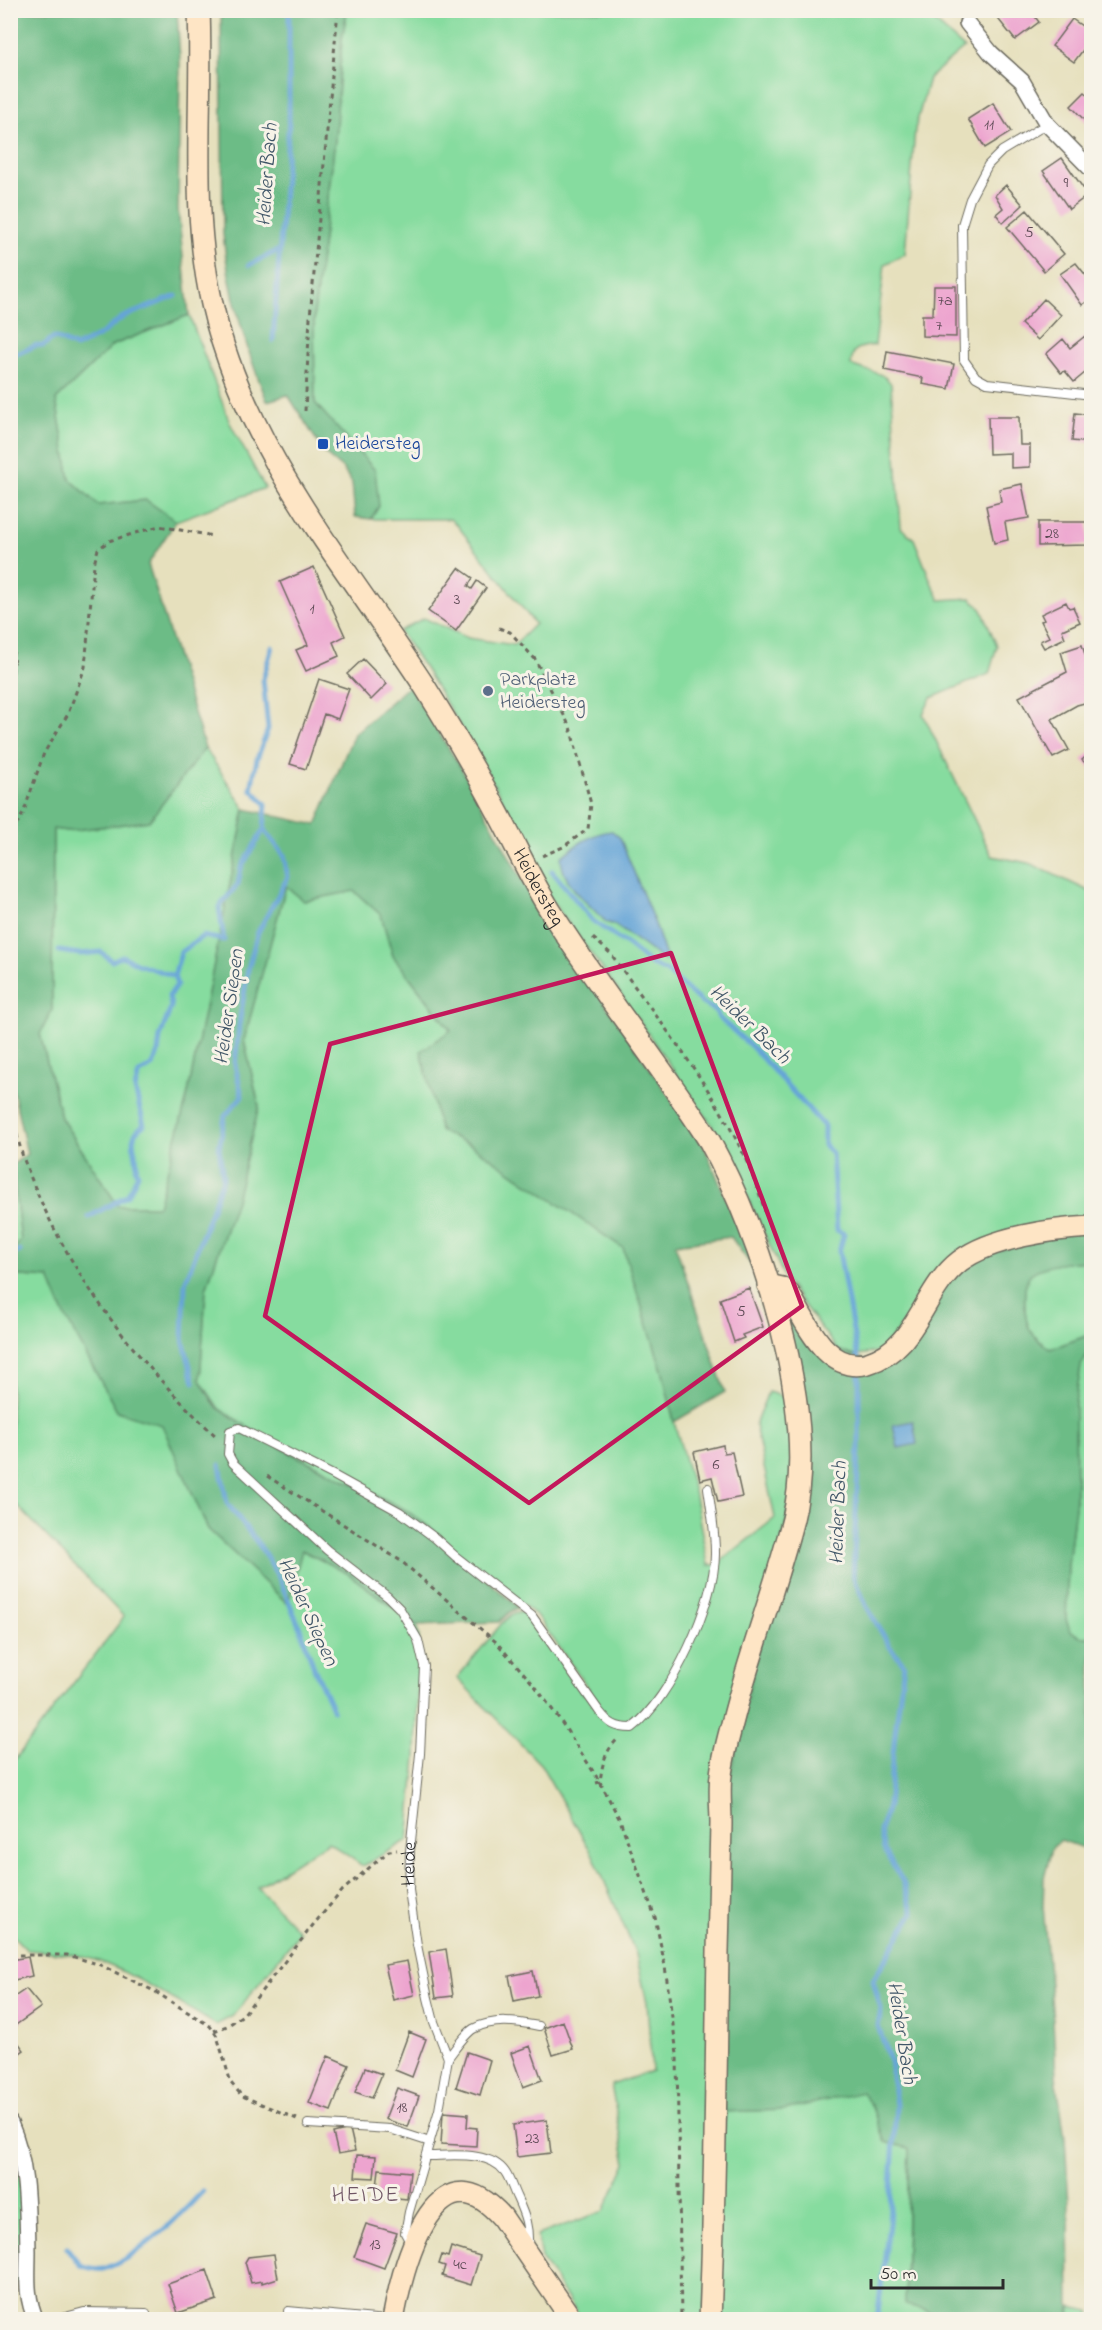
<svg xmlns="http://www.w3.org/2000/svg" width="1102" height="2330" font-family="'Indie Flower',sans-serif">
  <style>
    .green { fill: #86dc9f; stroke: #588465; stroke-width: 1.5; fill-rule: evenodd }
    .forest { fill: #6cbc86; stroke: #4c7458; stroke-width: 1.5 }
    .water { fill: #65a4d7; stroke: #486881; stroke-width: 1.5 }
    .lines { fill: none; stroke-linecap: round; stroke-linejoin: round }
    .stream { stroke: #65a4d7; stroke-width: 5 }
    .building { fill: #eda4cf }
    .lane-casing { stroke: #6c6a5e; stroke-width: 10 }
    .street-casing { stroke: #6c6a5e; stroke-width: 18 }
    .secondary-casing { stroke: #6c6a5e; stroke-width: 24 }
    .path { stroke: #6c6a5e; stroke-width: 3; stroke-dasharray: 4.5 4.5; stroke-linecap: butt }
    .lane { stroke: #fff; stroke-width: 8 }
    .street { stroke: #fff; stroke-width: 15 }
    .secondary { stroke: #fee5c5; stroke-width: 21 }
    .marked { fill: none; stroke: #c2185b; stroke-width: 4.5; stroke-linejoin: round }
    .transit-dot { fill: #1a4fb4; stroke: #f7f3e8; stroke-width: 2 }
    .service-dot { fill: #5c6f8a; stroke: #f7f3e8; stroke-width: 2 }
    .labels { text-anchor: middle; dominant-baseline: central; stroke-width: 6; stroke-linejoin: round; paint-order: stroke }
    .number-label { font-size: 16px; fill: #5c4954 }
    .transit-label { font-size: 20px; fill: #164399; stroke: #f7f3e8; text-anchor: start }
    .service-label { font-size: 20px; fill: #4e5e75; stroke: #f7f3e8; text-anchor: start }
    .street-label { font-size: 20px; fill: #2b2b2b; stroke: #f7f3e8 }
    .water-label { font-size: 21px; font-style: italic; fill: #3f5567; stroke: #f7f3e8 }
    .quarter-label { font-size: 22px; letter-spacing: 1.5px; fill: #6f5564; stroke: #f7f3e8 }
  </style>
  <rect width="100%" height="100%" fill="#f7f3e8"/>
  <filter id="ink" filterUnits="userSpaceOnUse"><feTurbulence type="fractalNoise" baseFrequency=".0167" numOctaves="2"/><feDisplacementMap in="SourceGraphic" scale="12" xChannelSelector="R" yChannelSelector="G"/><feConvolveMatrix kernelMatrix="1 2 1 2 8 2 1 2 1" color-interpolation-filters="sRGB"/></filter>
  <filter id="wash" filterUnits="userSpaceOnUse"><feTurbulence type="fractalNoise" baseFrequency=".008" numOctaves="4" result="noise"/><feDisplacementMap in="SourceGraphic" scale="24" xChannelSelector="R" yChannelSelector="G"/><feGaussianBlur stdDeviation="1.35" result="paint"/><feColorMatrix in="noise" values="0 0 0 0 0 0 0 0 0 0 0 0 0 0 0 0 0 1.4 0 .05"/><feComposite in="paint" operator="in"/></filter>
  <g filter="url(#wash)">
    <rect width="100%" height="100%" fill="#e6e0bd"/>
    <path class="green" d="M347,11H923L964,48L929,78L915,129L905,254L885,264L875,345C858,348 853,346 851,365C865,372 883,370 891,384L901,528L914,539L932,584L940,600L971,598L982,610L997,646L989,674L931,698L923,714L992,856L1029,863L1091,892V1224L886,1351L843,1357L787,1283L719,1135L607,975L546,893L533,856L479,757L426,670L399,631L424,618L468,638L514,645L535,624L457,525L450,519H371L379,506L327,417L315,403L314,313L335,140L342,39ZM612,831L620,838L655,924L667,960L614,925L606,922L570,883Z
      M189,315L230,423L265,488L176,521L146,500L98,505L70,479L56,400L113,345Z
      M205,748L245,809L187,1098L158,1206H118L61,1118L40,1034L52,1010L53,829L67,831L149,821Z
      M286,886L304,901L354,891L381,915L393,956L451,1031L440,1131L471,1145L623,1248L663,1373L674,1422L694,1491L708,1565H716L775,1518L755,1425L768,1392L792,1399L796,1430L704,2319H581L541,2258L537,2235L604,2211L626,2163L611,2085L652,2071L647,2002L636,1954L593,1855L541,1765L457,1678L502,1623L512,1614L523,1612L530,1617L583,1694L589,1689L536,1615L457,1553L439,1534L404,1509L290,1452L220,1410L200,1380L206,1289L236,1200L259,1106L244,1040Z
      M10,1152L21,1241L11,1255H10Z
      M1091,1261V1334L1050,1349C1042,1344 1036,1339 1030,1330C1024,1319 1021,1281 1032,1273C1045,1264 1077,1261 1091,1261Z
      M11,1275L49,1278L64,1314L117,1411L162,1424L208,1529L288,1604L301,1550L347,1573L417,1625L419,1637L416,1757L408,1840L363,1866L328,1842L257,1887L300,1932L233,2016L216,2025C179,2003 141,1978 101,1962C77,1953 52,1952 27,1950L11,1934L10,1766L124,1617L11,1499Z
      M1091,1349V1637H1080L1070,1630L1066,1619L1068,1564L1076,1498L1075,1403L1081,1365Z
      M862,2091L872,2107L885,2142L909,2148L905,2282L924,2309L945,2319L713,2320L719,2112L784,2110Z
      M10,2133L23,2195L22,2280L11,2287Z
      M1071,2307L1091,2311V2319L1070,2320Z"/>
    <path class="forest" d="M11,11H177L180,61L178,209L189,315L113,345L56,400L70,479L98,505L146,500L176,521L148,564L205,748L149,821L67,831L53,829L52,1010L40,1034L61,1118L118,1206H158L187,1098L245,809L316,825L354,734L409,686L461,768L534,902L704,1146L759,1276L731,1237L675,1244L725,1392L674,1422L663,1373L623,1248L471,1145L440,1131L421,1051L451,1030L393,956L381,915L354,891L304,901L286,886L244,1040L259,1106L236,1200L206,1289L200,1380L216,1407L290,1453L404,1509L439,1534L457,1553L519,1608L510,1612L499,1622L417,1625L347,1573L302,1550L288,1604L208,1529L162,1425L117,1411L64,1314L49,1278L11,1275L10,1255L21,1240L12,1165L27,1154L10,1076Z
      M221,11H347L342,39L335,140L314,313L315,403L375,470L379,506L371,519L355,517L352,483L343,469L325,454L288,395L267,401C245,347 229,293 223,234Z
      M1091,1227V1261C1077,1261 1045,1264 1032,1273C1021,1281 1024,1319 1030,1330C1036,1339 1042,1344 1050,1349L1092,1334L1091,1349L1081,1365L1075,1403L1076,1498L1068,1564L1066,1619L1070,1630L1080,1637H1091V1851L1061,1840L1052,1848L1044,1878L1043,1906L1053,2020L1056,2076L1065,2139L1069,2205L1070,2319H945L924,2309L905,2305L909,2148L885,2142L872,2107L862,2092L784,2110L716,2112L721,1816L799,1463L768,1285L820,1343L870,1362L961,1260Z"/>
    <path class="water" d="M612,831L620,838L655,924L667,960H664L615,925L606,922C589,904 561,884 561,857C576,845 592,833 612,831Z
      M913,1421L917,1444L898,1448L893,1425Z"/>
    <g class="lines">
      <path class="stream" d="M249,265L279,250
        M273,341L289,120V10
        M10,357L37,345L43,346L54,337L76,347L100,335L123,317L176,296
        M552,871L593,921L629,946L652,965L666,971L702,1003L716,1011L719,1018L753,1048L824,1126V1145L832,1153L837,1230L844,1234L839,1251L858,1359
        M59,951L80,954L101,952L112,961L122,956L138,964L174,976L181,952L203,936L224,940L219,907L238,884L241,868L264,829
        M89,1217L128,1195L138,1174L136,1169C141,1153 122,1140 144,1125L135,1089L137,1081L139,1074L153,1065L158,1053L160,1037L171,1007L169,996L177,985L174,976
        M10,1255L20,1251
        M859,1368V1446L853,1576L866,1605L890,1647L904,1664L895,1733L888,1806L880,1831L884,1850L903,1882L913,1913L873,1980L881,2009L878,2026L890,2061L896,2105L889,2223L877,2320
        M194,1382L183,1339L185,1283L223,1178L219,1148L225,1116L242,1096L235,1065L239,1025L248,969L258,932L288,877L284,855L264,829L266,804L251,789L257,759L268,729L263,679L272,647
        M220,1465L227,1503L260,1546L279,1578L302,1633L314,1668L333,1710
        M67,2248L80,2265C87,2267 97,2270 103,2269C135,2260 181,2215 203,2191"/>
    </g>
    <g id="blocks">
      <path class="building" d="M991,10H1030L1039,22L1015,40Z
        M1072,19L1092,33V38L1074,62L1052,46Z
        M1085,92L1092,98V118L1087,123L1071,106Z
        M993,103L1011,132L985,148L968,119Z
        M1062,158L1088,195L1069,209L1043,171Z
        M1006,185L1023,205L1003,223L996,214L1003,208L995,195Z
        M1027,210L1064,254L1044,271L1007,227Z
        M1076,263L1092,283V298L1082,305L1060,274Z
        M934,286H956V337L922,336V315H933Z
        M1044,299L1061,315L1038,340L1021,324Z
        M1085,336L1092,345V367L1074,382L1065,371L1061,373L1046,354L1063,339L1070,348Z
        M887,351L954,364L949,389L922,384L923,378L884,370Z
        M1075,413L1092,415V443L1072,441Z
        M988,417H1019L1020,445H1030V467L1011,468V453L989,454Z
        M1022,484L1029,518L1005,522L1008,540L994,543L986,506L1001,502L999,489Z
        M1038,522H1088V545L1038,546Z
        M314,567L345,636L333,642L339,656L306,671L296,650L308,645L280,582Z
        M459,568L473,578L468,586L472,589L477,581L486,588L456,631L428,611Z
        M1066,602L1069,608L1073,607L1080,622L1062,630L1065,638L1044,648L1040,641L1049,637L1041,621L1044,620L1041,614Z
        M1082,645L1092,676V701L1077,705L1052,719L1069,750L1053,758L1019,697L1067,672L1061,652Z
        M363,659L387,684L371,700L347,674Z
        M319,679L349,689L338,719L324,714L306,769L290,764Z
        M1092,751V769L1082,760Z
        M749,1288L763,1327L742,1335L744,1338L734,1342L720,1299Z
        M723,1445L724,1453L732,1452L742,1497L718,1502L712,1477L700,1480L694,1452Z
        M446,1949L453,1996L436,1998L429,1952Z
        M28,1957L32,1976L10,1981V1960Z
        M407,1961L414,1995L393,2000L385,1965Z
        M533,1971L538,1996L514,2001L509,1976Z
        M26,1989L41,2007L10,2029V2000Z
        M563,2021L573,2049L553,2055L544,2028Z
        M10,2032L24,2050L10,2060Z
        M409,2032L426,2039L412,2077L395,2070Z
        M530,2046L542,2080L523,2087L511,2053Z
        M467,2052L490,2060L480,2095L456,2087Z
        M328,2056L349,2065L331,2111L309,2103Z
        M365,2068L382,2074L372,2098L355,2092Z
        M397,2088L419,2096L408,2127L385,2119Z
        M443,2112L468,2114L467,2127L477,2128L476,2146L441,2144Z
        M547,2120L551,2153L517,2157L513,2125Z
        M350,2129L355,2151L338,2154L333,2133Z
        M357,2155L376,2156L374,2178L355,2177Z
        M379,2169L410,2172L407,2199L376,2196Z
        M366,2224L397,2233L384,2268L354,2257Z
        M451,2247L480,2256L471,2285L442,2276L445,2266L439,2264L442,2255L448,2257Z
        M274,2254L278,2278L262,2283V2281L251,2283L245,2262L248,2257Z
        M207,2270L217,2300L178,2313L168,2284Z"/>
    </g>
  </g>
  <g filter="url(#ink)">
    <use href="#blocks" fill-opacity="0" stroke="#6c6a5e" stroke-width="1.5"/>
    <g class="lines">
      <g class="lane-casing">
        <g id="lane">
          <path d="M1047,124L1002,151L988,165L970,199L962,225L964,360L976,377L987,383L1092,395"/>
          <path d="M448,2058C455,2049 464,2035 473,2029C493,2018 518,2022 539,2026"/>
          <path d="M308,2124L390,2129L430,2142"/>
          <path d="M426,2156C450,2156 490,2150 505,2172C510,2179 513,2190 517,2198C525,2216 529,2226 528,2246"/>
          <path id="s1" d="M410,2242L405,2233L409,2212L439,2110L448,2058L434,2022L428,1998L417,1945L409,1890L410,1851L420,1754L424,1666L418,1640L400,1609L388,1597L327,1550L233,1463L228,1454L230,1431L239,1428L333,1475L400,1512L435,1538L455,1556L532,1616L599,1711C609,1724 616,1728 632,1728C671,1699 716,1601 715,1552C715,1531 711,1509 708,1488"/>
          <path d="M288,2311L386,2320"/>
          <path d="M54,2320L84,2312L146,2313"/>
        </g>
      </g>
      <g class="street-casing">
        <path id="street" d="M967,23L991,53L1022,81L1047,124L1092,170
          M10,2123C28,2164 27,2208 28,2251C28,2277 25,2295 36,2320"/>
      </g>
      <g class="secondary-casing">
        <g id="secondary">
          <path id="s2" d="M199,10C203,108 190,208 212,304C245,450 345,564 425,687C450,727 474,767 496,809C514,842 530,878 550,910C599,990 660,1063 710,1142C761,1235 820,1413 793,1519C776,1586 751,1650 734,1716C729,1736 723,1755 721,1775C719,1791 721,1808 721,1824C720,1866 719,1908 718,1951C716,2074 715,2197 710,2320"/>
          <path d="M768,1285L782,1288L789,1294C806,1321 827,1375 868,1363C918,1348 922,1290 960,1261C992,1237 1053,1229 1092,1227"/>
          <path d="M393,2320C402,2270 434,2140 502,2217L572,2320"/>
        </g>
      </g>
      <path class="path" d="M10,36L12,10
        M305,411L310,317L338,10
        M10,560C15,609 15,659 10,708
        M499,628L510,632L535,659L570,727L591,804L588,829L563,847L542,856
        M10,830H13L23,814L44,753L68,714L85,667L94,564L98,549L109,541L159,526L213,536
        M593,938L611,954C669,1035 739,1117 766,1215
        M10,1108C15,1125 18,1141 23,1157C62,1266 133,1359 217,1437
        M267,1476L401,1561L496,1642L535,1686L560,1720L600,1782L620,1820L655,1917L665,1966L677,2054L681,2320
        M596,1783L600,1782C602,1765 605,1750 619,1738
        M10,1955H67L98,1964L154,1991L210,2026L217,2036L231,2083L242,2096L297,2119
        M214,2031L227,2026L243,2015L313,1925L343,1890L389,1851L397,1850"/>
      <use href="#lane" class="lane"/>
      <use href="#street" class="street"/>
      <use href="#secondary" class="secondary"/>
    </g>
  </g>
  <path class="marked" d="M671,953L802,1306L529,1503L265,1316L330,1044Z"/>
  <rect class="transit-dot" x="317" y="438" width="12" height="12" rx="3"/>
  <circle class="service-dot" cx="488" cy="691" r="6"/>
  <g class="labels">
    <g class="number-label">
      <text x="989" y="125">11</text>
      <text x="1066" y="183">9</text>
      <text x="1029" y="233">5</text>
      <text x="945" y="301">7a</text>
      <text x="939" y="326">7</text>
      <text x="1052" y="534">28</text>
      <text x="457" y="600">3</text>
      <text x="312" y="609">1</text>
      <text x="741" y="1312">5</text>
      <text x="716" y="1465">6</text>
      <text x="402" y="2108">18</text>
      <text x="532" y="2139">23</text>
      <text x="375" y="2245">13</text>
      <text x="460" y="2265">4c</text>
    </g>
    <g class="transit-label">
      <text x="335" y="444">Heidersteg</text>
    </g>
    <g class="service-label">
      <text x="500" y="680">Parkplatz<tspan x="500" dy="23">Heidersteg</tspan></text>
    </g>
    <g class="street-label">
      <text stroke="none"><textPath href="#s2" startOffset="966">Heidersteg</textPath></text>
      <text stroke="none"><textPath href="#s1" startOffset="390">Heide</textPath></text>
    </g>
    <g class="water-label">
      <text transform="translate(268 175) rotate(-86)">Heider Bach</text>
      <text transform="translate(230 1007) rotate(-82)">Heider Siepen</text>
      <text transform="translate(749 1025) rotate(44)">Heider Bach</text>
      <text transform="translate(839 1513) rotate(-88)">Heider Bach</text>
      <text transform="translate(307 1612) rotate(65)">Heider Siepen</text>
      <text transform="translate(901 2033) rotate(81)">Heider Bach</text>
    </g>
    <g class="quarter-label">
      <text x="366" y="2196">HEIDE</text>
    </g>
  </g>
  <rect width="1102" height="2330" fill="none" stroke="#f7f3e8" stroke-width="36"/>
  <path d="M871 2279v9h132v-9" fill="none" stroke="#2b2b2b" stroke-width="3"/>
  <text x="880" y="2279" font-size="18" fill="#2b2b2b" stroke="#f7f3e8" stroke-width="4.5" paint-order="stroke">50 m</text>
</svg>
